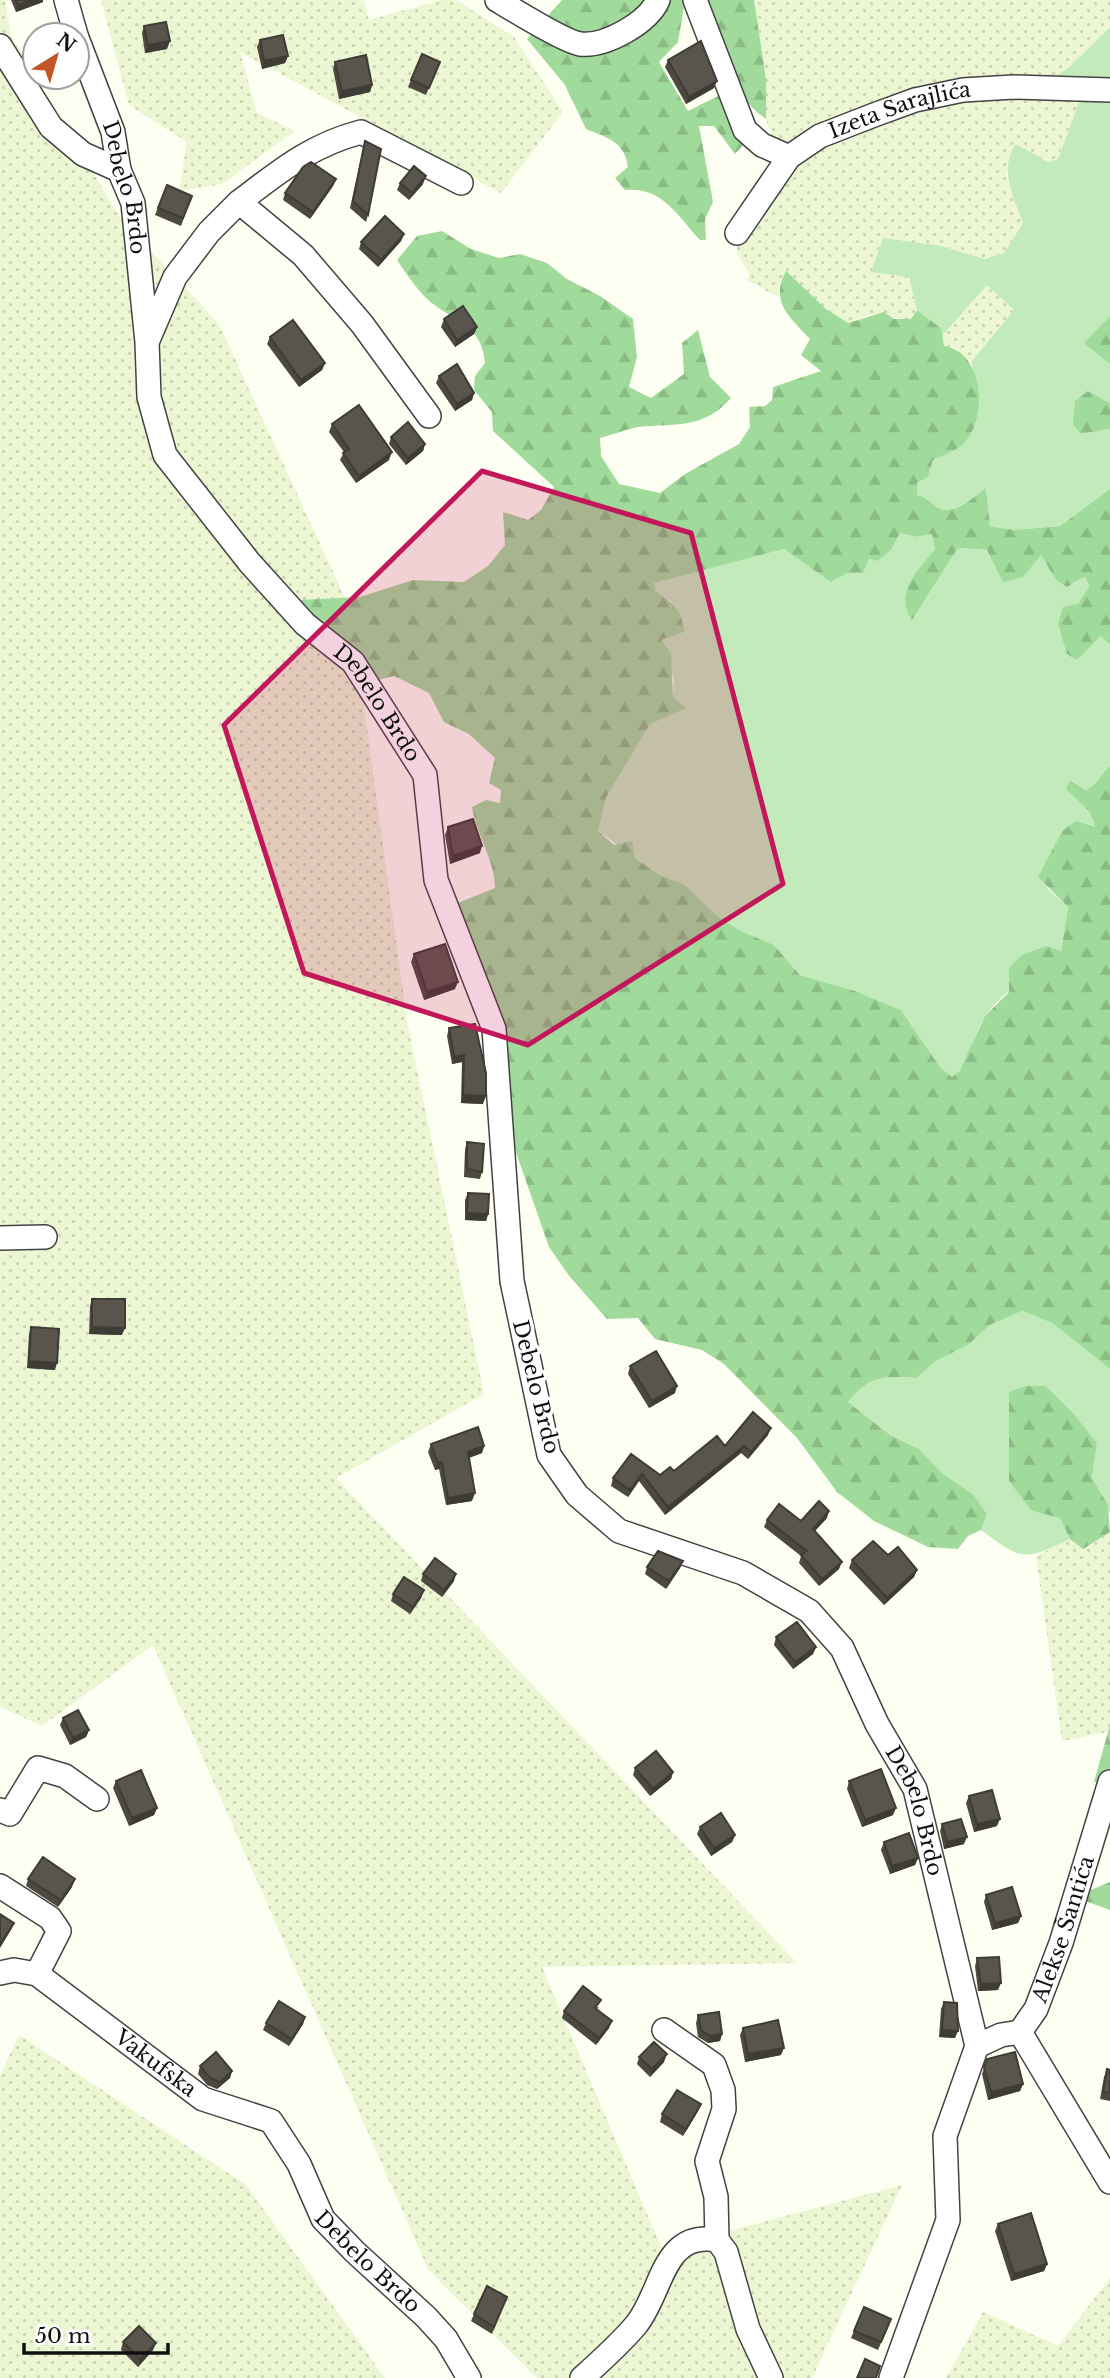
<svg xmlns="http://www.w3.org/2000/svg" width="1110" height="2378" font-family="'Libre Baskerville',serif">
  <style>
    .farmland { fill: url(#farmland-dots) }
    .grass { fill: #c3eabb }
    .forest { fill: url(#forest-firs) }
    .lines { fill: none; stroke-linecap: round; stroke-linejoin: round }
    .minor-casing { stroke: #434343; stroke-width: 26 }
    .minor { stroke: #fff; stroke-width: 23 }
    .wall { fill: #4d4941 }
    .shaded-wall { fill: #3e3c35 }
    .building { fill: #59554c; stroke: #3e3c35; stroke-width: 2 }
    .marked { fill: #c2185b; fill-opacity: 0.2; stroke: #c2185b; stroke-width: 5; stroke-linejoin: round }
    .labels { text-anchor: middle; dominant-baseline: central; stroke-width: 7; stroke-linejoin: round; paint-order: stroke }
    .street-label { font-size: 21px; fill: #101010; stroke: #fff }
  </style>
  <defs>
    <pattern id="farmland-dots" width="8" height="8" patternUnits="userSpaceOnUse" patternTransform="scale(1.75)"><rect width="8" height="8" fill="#ecf6d2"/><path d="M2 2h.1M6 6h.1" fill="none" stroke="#c9d2b3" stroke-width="1.8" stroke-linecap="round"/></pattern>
    <pattern id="forest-firs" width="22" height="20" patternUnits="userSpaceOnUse" patternTransform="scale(1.75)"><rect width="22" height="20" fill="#a1db9b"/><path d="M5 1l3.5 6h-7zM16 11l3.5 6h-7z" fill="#8abb84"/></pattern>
  </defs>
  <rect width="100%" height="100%" fill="#fdfff3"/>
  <path class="farmland" d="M0,0H5L11,36L121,219L219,324L351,611L407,1021L484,1394L336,1478L797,1963L542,1967L662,2249L902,2185L812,2378H537L429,2271L153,1645L42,1726L0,1707Z
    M101,0H364L369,20L441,0H456L514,37L563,112L501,193L240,52L257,113L295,131L222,184L179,191L187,142L129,105Z
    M754,0H1110V27L1067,69L1039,88L1083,90L1058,159L1048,162L1016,144L1006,175L1023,223L1004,253L985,259L941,246L909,277L917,310L911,320L871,314L848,323L826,309L786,272L780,282L778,297L747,280L750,274L737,253V233L789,157L773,139L766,119V79Z
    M987,285L1014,310L971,362L955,348L944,346L942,336Z
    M1110,1532V1726L1108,1732L1062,1741L1036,1556L1070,1539L1083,1549Z
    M19,2035L246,2185L385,2378H0V2076Z
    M1110,2278V2378H946L983,2312L1058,2346Z"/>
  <path class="grass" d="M1110,27V316L1085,343L1110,364V403L1088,391L1081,434L1110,429V489L1060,526L1014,530L990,526L986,488C974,496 956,514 941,509C931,505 928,497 917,495V483L928,477L933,460C943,455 959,449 966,441C984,420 979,385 971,362L1014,310L987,285L942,336L941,328L917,310L909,277L871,272L883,238L941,246L985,259L1004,253L1023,223C1014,197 998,170 1016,144L1048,162L1058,159L1083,91L1038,88L1067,69Z
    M900,533L916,537L932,534L935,549L919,568L912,620L958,548L1041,555L1056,580L1074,584L1085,577L1089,586L1078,604L1077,660L1101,636L1110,645V766C1100,774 1097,783 1086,790L1071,780L1090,812L1095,828L1062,831L1052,851L1047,888L1068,907L1061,951C1036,971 1004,990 986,1015C972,1035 972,1062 952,1077L940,1067L901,1010L855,991L800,975L774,945L739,930L715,914L685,885L658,874L598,831L606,798L650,724L673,697L674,679L660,640L684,632L671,601L655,591L653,583L784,549L832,582L869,558L891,550Z
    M1022,1311L1052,1323L1110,1369V1513L1092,1478L1097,1443L1075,1415L1046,1386L1009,1392V1439L1032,1511L1060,1518L1070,1539C1023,1562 1022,1560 981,1530L987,1514L974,1495L942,1473L919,1449L890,1435L848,1402C871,1375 883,1376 917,1378L936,1361L968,1345L990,1325Z"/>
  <path class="forest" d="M562,0H700L684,7L678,42L659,62L688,111L726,92L746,142L735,154L714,126H699L713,202L705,219L706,240H700C677,215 662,186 625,190L615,178L628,167C625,142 608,138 586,129L565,85L527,39Z
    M702,0H754L766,79V119C728,93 716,41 702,0Z
    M442,231L471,249L499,258L520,254L547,263L567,279L600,296L633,319L637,357L629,387L651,398L684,374L682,343L698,330L710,377L731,398C703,430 675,423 638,427C626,429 612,435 600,438L601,456L619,484L660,493L685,474L739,444L750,427L749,407L765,406L772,400L773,387L821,371L801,355L810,339C790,317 769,302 786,271L826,309L848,323L884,312L894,319H911L917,310L941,328L944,346C983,351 988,415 966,441C959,450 943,455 933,460L928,477L917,483V495C928,497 932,506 941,509C957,514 974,496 986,488L990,526L1014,530L1060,526L1110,489V645L1101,636L1077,660L1067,654L1058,624L1063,607L1078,604L1089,586L1085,577L1067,587L1056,580L1041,555L1023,577L1003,582L987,550L958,548L912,620C893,595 919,568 935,549L932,534L916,537L900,533L891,550L877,561L869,558L863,573H847L831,582L784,549L654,583L655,591C673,602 682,610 684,632L661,640L671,653L673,697L686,708L650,724L606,798L598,831L614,845L632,841L635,858L658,874L685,885L715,914L739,930L774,945L800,975L855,991L901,1010L940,1067L952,1077L960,1070L985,1016L1009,992V968L1022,955L1046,946L1061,951L1068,907L1038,877L1062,831L1076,821L1095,827L1090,812L1066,789L1070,780L1086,790C1098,783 1100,774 1110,766V1369L1052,1323L1022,1311L990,1325L968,1345L936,1361L917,1378C883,1376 871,1375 848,1402L890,1435L919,1449L942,1473L974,1495L987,1514L981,1530L968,1536L958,1549L928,1547L874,1521L837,1492L797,1438L724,1364L702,1350L655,1339L638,1318L607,1319L570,1277L549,1247L505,1121L453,905L495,888C495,860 476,834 472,807L486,800L500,803L501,790L489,783L495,758L469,734L444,722L429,693L394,676L366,683L305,624L299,600L360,597L413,580L464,582L488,566L505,545L503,512L528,520L541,510L554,487L493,431L492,412L474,390L475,376L485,363C482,321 450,322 424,296C414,285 405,272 397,260L417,236Z
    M1110,316V364L1084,343Z
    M1088,391L1110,403V429L1081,434L1073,424L1075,401Z
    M1026,1386H1046L1075,1415L1097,1443L1092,1478L1108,1505L1110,1532L1083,1549L1070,1539L1060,1518L1032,1511L1009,1481V1392Z
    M1110,1726V1782H1094L1108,1732Z
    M1110,1882V1910L1074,1897Z"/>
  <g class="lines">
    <g class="minor-casing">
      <g id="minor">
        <path d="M66,0L76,35"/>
        <path d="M497,0C512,9 565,42 580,44C605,47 648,23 658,0"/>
        <path d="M695,0L745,130L762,145L789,157"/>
        <path id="s1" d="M77,38L113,132L119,170L133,203L147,342L149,397L165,455L249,562L305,624L353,662L425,775L436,880L494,1029L512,1281L549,1455L577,1495L619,1531L743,1573L809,1611L842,1648L877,1724L915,1789L977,2046L945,2136L948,2220L891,2378"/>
        <path d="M0,46L51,127L83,154L119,170"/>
        <path d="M239,202C280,171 311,145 361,132L461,183"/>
        <path id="s2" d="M737,233L789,157L820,136L874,115L915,100L963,90L1013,87L1110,90"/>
        <path d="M148,340L175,277L209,232L239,202L303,255L362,324L429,416"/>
        <path d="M0,1238L45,1237"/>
        <path d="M0,1810L10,1814L38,1768L65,1776L97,1799"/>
        <path d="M0,1886L50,1918L59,1931L37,1974"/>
        <path id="s3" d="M0,1973L14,1970L37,1974L203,2099L271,2121L299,2164L323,2219L355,2252L426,2317L446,2339L469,2378"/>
        <path d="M664,2030L714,2065L723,2090L724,2109L707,2161L716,2197L717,2240"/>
        <path d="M1020,2032L1110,2182"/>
        <path id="s4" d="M977,2046L1001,2035L1020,2032L1036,2009L1061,1943L1110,1782"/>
        <path d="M582,2378C601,2361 620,2344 636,2325C663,2292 662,2230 717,2240L726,2252L748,2329L771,2378"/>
      </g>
    </g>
    <use href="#minor" class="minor"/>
  </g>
  <path class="wall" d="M11,0H43V2L16,12Z
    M144,26L167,49L145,53L142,33Z
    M260,40L288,56L285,63L262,69L257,47Z
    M668,60L714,88L686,104L665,67Z
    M335,62L372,85L370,92L339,99L333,69Z
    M440,62L426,95L408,87L411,80Z
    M58,77H77L61,84Z
    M365,141L368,215L366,222L350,208L363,149Z
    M336,179L333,186L310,219L283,200L285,193Z
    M400,183L423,184L409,200L397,190Z
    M167,185L192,196L181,226L155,215Z
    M404,234L401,241L378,267L359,249L361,242Z
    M444,319L477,327L474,334L455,347L441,327Z
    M270,337L325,363L322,370L299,387L267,344Z
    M439,376L474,393L472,400L455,411L436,383Z
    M332,424L389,460L356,483L340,460L344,452L329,432Z
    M391,437L425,444L423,451L406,465L389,444Z
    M448,827L480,853L450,864L445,835Z
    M414,954L455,989L424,1000L411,962Z
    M475,1024L483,1104L461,1103L462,1062L452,1064L447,1036L449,1028Z
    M467,1142L482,1172L480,1179L464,1177L465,1149Z
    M468,1193L488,1214L486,1221L465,1220V1200Z
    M92,1299L122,1335L89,1334L90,1306Z
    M31,1327L55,1370L27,1368L29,1334Z
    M630,1366L675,1393L649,1408L628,1374Z
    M768,1435L748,1459L741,1453L665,1515L639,1481L628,1497L611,1486L613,1478L631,1454L660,1475L674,1471L725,1446Z
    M431,1444L484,1446L482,1453L469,1458L472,1501L446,1505L439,1469L435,1470L428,1452Z
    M827,1518L815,1531L839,1569L819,1586L799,1563L801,1556L764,1527L767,1520L801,1521Z
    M888,1555L917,1570L914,1577L884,1605L849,1568L852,1560Z
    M683,1561L680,1568L666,1589L645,1574L647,1567Z
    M423,1574L454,1581L442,1597L421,1581Z
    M424,1590L421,1598L410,1614L391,1601L393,1594Z
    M776,1637L816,1647L813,1654L793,1669L774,1645Z
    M63,1718L89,1730L86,1737L70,1745L60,1725Z
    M635,1768L673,1772L671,1779L650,1796L633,1775Z
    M116,1781L157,1808L154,1815L129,1826L113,1788Z
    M849,1781L893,1815L862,1827L847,1789Z
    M969,1796L997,1826L974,1832L966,1803Z
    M942,1824L964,1844L944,1849L940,1831Z
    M700,1827L735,1835L732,1842L711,1856L697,1834Z
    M884,1842L918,1858L915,1865L890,1874L881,1850Z
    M28,1879L72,1887L58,1907L26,1886Z
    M986,1895L1021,1916L1018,1923L992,1930L984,1902Z
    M977,1958L998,1990L978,1991L975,1966Z
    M944,2002L955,2038L939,2037L941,2009Z
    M599,2007L597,2009L609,2028L596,2045L562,2018L564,2011Z
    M698,2015L722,2034L720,2041L708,2043L698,2037L696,2023Z
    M305,2017L303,2024L289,2046L263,2030L266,2023Z
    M743,2028L781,2055L745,2062L740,2035Z
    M639,2057L664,2062L650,2077L637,2064Z
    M987,2059L1023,2084L1020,2091L988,2100L982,2074Z
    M200,2066L232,2071L230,2078L217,2089L207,2085L198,2074Z
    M1107,2069L1110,2070V2101L1100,2099L1104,2077Z
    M698,2111L683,2136L660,2122L662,2114Z
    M998,2224L1047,2264L1044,2271L1011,2281L995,2231Z
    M507,2297L492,2334L471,2321L474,2314Z
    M864,2307L891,2319L878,2350L851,2338Z
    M123,2342L153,2350L138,2367L121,2350Z"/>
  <path class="shaded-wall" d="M31,0H43V2L16,12L18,5Z
    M170,41L167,49L145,53L148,45Z
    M288,56L285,63L262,69L264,61Z
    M64,77H77L61,84Z
    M717,81L714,88L686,104L689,97Z
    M372,85L370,92L339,99L342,91Z
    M426,176L423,184L409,200L412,193Z
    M336,179L333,186L310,219L313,212Z
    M404,234L401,241L378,267L381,260Z
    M477,327L474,334L455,347L457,340Z
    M325,363L322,370L299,387L301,380Z
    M474,393L472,400L455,411L457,404Z
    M425,444L423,451L406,465L408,458Z
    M392,452L389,460L356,483L359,476Z
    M482,846L480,853L450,864L453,856Z
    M458,982L455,989L424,1000L427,992Z
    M464,1055L462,1062L452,1064L454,1057Z
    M463,1095L486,1096L483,1104L461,1103Z
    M467,1213L488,1214L486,1221L465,1220Z
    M92,1327L125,1328L122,1335L89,1334Z
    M29,1361L57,1363L55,1370L27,1368Z
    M677,1386L675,1393L649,1408L652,1401Z
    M771,1428L768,1435L748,1459L751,1452Z
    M484,1446L482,1453L465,1459L468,1452Z
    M744,1446L741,1453L665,1515L668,1507Z
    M442,1462L439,1469L435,1470L438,1463Z
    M642,1474L639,1481L628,1497L630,1490Z
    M475,1493L472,1501L446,1505L448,1498Z
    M829,1511L827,1518L810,1536L813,1529Z
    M683,1561L680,1568L666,1589L669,1581Z
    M842,1562L839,1569L819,1586L822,1579Z
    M917,1570L914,1577L884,1605L887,1598Z
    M456,1574L454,1581L442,1597L444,1590Z
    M424,1590L421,1598L410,1614L413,1607Z
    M816,1647L813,1654L793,1669L795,1662Z
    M89,1730L86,1737L70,1745L73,1738Z
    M673,1772L671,1779L650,1796L653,1789Z
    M157,1808L154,1815L129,1826L132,1818Z
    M896,1808L893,1815L862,1827L865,1820Z
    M1000,1819L997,1826L974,1832L977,1824Z
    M735,1835L732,1842L711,1856L714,1848Z
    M967,1837L964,1844L944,1849L947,1842Z
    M918,1858L915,1865L890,1874L892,1866Z
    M75,1879L72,1887L58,1907L61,1900Z
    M1021,1916L1018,1923L992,1930L995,1923Z
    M14,1923L11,1930L0,1948V1944Z
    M1001,1983L998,1990L978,1991L981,1984Z
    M305,2017L303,2024L289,2046L292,2039Z
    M612,2021L609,2028L596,2045L599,2038Z
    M942,2030L958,2031L955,2038L939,2037Z
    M722,2034L720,2041L708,2043L710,2036Z
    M784,2048L781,2055L745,2062L748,2054Z
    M667,2054L664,2062L650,2077L652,2069Z
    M232,2071L230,2078L217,2089L220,2082Z
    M1023,2084L1020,2091L988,2100L991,2092Z
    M701,2104L698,2111L683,2136L686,2129Z
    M1047,2264L1044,2271L1011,2281L1014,2274Z
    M156,2343L153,2350L138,2367L140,2359Z"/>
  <path class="building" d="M16,0H31L18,5Z
    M166,22L170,41L148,45L144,26Z
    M283,35L288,56L264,61L260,40Z
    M701,41L717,81L689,97L668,60Z
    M422,54L440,62L429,88L411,80Z
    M366,55L372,85L342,91L335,62Z
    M365,141L381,149L368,215L353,201Z
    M311,162L336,179L313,212L285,193L303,167Z
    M414,166L426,176L412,193L400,183Z
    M167,185L192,196L183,218L158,208Z
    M385,216L404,234L381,260L361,242Z
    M463,306L477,327L457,340L444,319Z
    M293,320L325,363L301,380L270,337Z
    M457,364L474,393L457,404L439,376Z
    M359,405L392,452L359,476L343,453L349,449L332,424Z
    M408,422L425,444L408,458L391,437Z
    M473,819L482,846L453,856L448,827Z
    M445,944L458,982L427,992L414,954Z
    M475,1024L486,1073V1096L463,1095L464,1055L454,1057L449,1028Z
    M467,1142L484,1144L482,1172L467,1169Z
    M468,1193L489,1194L488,1214L467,1213Z
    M92,1299H125V1328L92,1327Z
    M31,1327L59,1329L57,1363L29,1361Z
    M656,1351L677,1386L652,1401L630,1366Z
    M753,1412L771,1428L751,1452L744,1446L668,1507L642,1474L630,1490L613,1478L631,1454L660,1475L670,1467L674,1471L717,1436L725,1446Z
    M478,1427L484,1446L468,1452L475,1493L448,1498L442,1462L438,1463L431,1444Z
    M819,1501L829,1511L813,1529L842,1562L822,1579L801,1555L807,1551L767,1520L779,1504L801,1521Z
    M873,1541L888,1555L898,1547L917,1570L887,1598L852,1560Z
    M658,1551L683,1561L669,1581L647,1567Z
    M435,1558L456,1574L444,1590L423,1574Z
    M404,1577L424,1590L413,1607L393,1594Z
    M797,1622L816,1647L795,1662L776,1637Z
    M78,1710L89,1730L73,1738L63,1718Z
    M656,1751L673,1772L653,1789L635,1768Z
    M881,1769L896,1808L865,1820L849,1781Z
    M141,1770L157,1808L132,1818L116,1781Z
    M992,1790L1000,1819L977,1824L969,1796Z
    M721,1813L735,1835L714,1848L700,1827Z
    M961,1819L967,1837L947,1842L942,1824Z
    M909,1833L918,1858L892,1866L884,1842Z
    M43,1857L75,1879L61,1900L28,1879Z
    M1012,1887L1021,1916L995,1923L986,1895Z
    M0,1914L14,1923L0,1944Z
    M999,1957L1001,1983L981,1984L977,1958Z
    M583,1986L601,2000L595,2008L612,2021L599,2038L564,2011Z
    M279,2001L305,2017L292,2039L266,2023Z
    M944,2002L957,2003L958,2031L942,2030Z
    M719,2012L722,2034L710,2036L701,2030L698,2015Z
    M778,2020L784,2048L748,2054L743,2028Z
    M654,2042L667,2054L652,2069L639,2057Z
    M216,2052L232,2071L220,2082L210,2078L200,2066Z
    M1015,2052L1023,2084L991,2092L984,2067L987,2059Z
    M1107,2069L1110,2070V2093L1103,2092Z
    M677,2090L701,2104L686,2129L662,2114Z
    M1031,2213L1047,2264L1014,2274L998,2224Z
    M487,2286L507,2297L494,2327L474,2314Z
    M864,2307L891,2319L881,2342L854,2331Z
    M139,2326L156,2343L140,2359L123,2342Z
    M865,2359L880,2366L876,2378H857Z"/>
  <path class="marked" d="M482,471L691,533L783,884L528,1045L304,973L224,725Z"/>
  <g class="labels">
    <g class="street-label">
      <text stroke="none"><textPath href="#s2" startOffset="214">Izeta Sarajlića</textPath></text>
      <text stroke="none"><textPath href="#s1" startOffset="158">Debelo Brdo</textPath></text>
      <text stroke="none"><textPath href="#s1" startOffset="758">Debelo Brdo</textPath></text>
      <text transform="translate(536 1387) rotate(76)">Debelo Brdo</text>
      <text stroke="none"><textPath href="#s1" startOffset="2081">Debelo Brdo</textPath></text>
      <text stroke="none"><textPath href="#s4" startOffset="158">Alekse Šantića</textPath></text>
      <text stroke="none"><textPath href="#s3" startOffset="186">Vakufska</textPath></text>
      <text stroke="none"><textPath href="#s3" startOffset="490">Debelo Brdo</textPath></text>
    </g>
  </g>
  <g transform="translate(56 56) rotate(37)"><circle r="33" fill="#ffffff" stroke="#9f9f9f" stroke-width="2"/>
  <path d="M0-5L12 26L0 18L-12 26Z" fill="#c25526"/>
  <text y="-10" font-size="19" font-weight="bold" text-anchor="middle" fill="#101010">N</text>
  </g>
  <path d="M24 2343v10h144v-10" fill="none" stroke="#101010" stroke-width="3.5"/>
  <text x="35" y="2343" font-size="21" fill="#101010" stroke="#ffffff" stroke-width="5" paint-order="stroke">50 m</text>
</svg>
